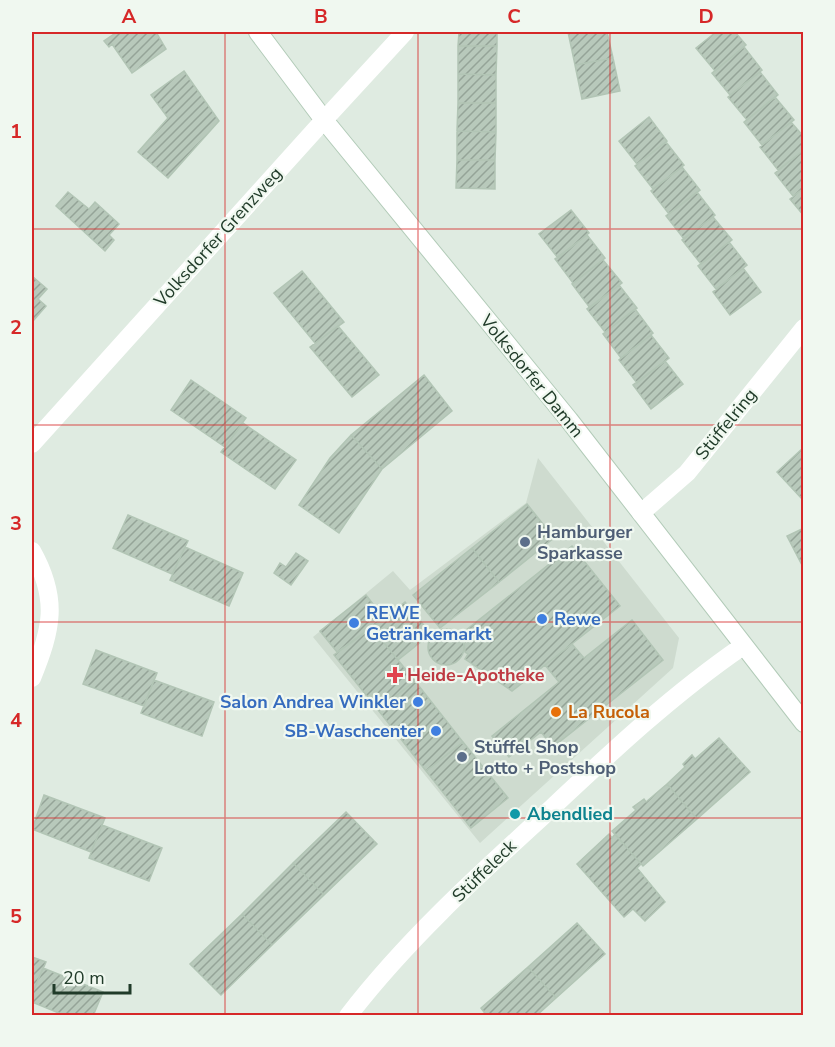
<svg xmlns="http://www.w3.org/2000/svg" width="835" height="1047" font-family="'Nunito Sans',sans-serif">
  <style>
    .built { fill: #cedbcf }
    .building { fill: url(#building-hatch); stroke: #b2c5b5; stroke-width: 1.5 }
    .lines { fill: none; stroke-linecap: round; stroke-linejoin: round }
    .secondary-casing { stroke: #b2cbb8; stroke-width: 20 }
    .minor { stroke: #fff; stroke-width: 18 }
    .tertiary { stroke: #fff; stroke-width: 18 }
    .secondary { stroke: #fff; stroke-width: 18 }
    .grid { fill: none; stroke: #d62828; stroke-width: 1.5; stroke-opacity: 0.55 }
    .service-dot { fill: #5c6f8a; stroke: #f0f8f0; stroke-width: 2 }
    .shop-dot { fill: #3f7fe0; stroke: #f0f8f0; stroke-width: 2 }
    .health-dot { fill: #e0444e; stroke: #f0f8f0; stroke-width: 2 }
    .food-dot { fill: #e8710a; stroke: #f0f8f0; stroke-width: 2 }
    .culture-dot { fill: #0f9aa8; stroke: #f0f8f0; stroke-width: 2 }
    .labels { text-anchor: middle; dominant-baseline: central; stroke-width: 4.5; stroke-linejoin: round; paint-order: stroke }
    .street-label { font-size: 18px; fill: #203b29; stroke: #f0f8f0 }
    .service-label { font-size: 18px; font-weight: bold; fill: #4e5e75; stroke: #f0f8f0; text-anchor: start }
    .shop-label { font-size: 18px; font-weight: bold; fill: #366cbe; stroke: #f0f8f0; text-anchor: start }
    .health-label { font-size: 18px; font-weight: bold; fill: #be3a42; stroke: #f0f8f0; text-anchor: start }
    .food-label { font-size: 18px; font-weight: bold; fill: #c56008; stroke: #f0f8f0; text-anchor: start }
    .culture-label { font-size: 18px; font-weight: bold; fill: #0d838f; stroke: #f0f8f0; text-anchor: start }
    .neatline { fill: none; stroke: #d62828; stroke-width: 2 }
    .grid-label { font-size: 20px; text-anchor: middle; font-weight: bold; fill: #d62828 }
  </style>
  <defs>
    <pattern id="building-hatch" width="6" height="6" patternUnits="userSpaceOnUse" patternTransform="scale(1.5)"><rect width="6" height="6" fill="#b8c9bb"/><path d="M-1 1l2-2M0 6l6-6M5 7l2-2" fill="none" stroke="#95a498"/></pattern>
  </defs>
  <rect width="100%" height="100%" fill="#dfebe1"/>
  <path class="built" d="M538,458L679,638L673,668L480,843L313,637L393,571L410,590L526,503Z"/>
  <path class="building" d="M117,32H156L166,49L132,73L112,44L109,47L104,41Z
    M459,32H497V46H458Z
    M568,32H607L613,58L575,65Z
    M716,32H735L746,45L715,71L696,48Z
    M458,46H497L496,75L458,74Z
    M744,47L762,70L730,95L712,73Z
    M613,58L620,91L582,99L575,65Z
    M184,71L219,121L168,178L138,152L168,118L151,95Z
    M760,72L778,95L747,120L728,97Z
    M458,74L496,75V103H458Z
    M775,97L794,120L762,145L744,122Z
    M458,103H496V132L457,131Z
    M649,117L667,141L637,164L619,141Z
    M791,122L804,137V150L778,170L760,147Z
    M457,131L496,132L495,160H457Z
    M666,142L684,165L653,189L635,166Z
    M804,150V188L793,196L775,173Z
    M457,160H495V189L456,188Z
    M682,167L700,190L669,214L651,191Z
    M804,188V216L790,199Z
    M68,192L89,209L95,202L119,224L109,235L114,240L105,251L56,206Z
    M697,192L715,215L684,239L666,216Z
    M571,210L589,233L558,258L539,234Z
    M713,217L732,240L701,264L682,240Z
    M587,235L605,258L573,283L555,259Z
    M729,242L747,265L716,289L698,266Z
    M603,260L622,283L590,308L572,284Z
    M743,268L761,292L730,315L713,292Z
    M302,271L344,322L315,343L274,293Z
    M32,276L47,289L38,299L46,306L33,321Z
    M619,285L637,308L605,332L587,309Z
    M635,309L653,333L621,358L603,334Z
    M338,326L379,375L352,397L310,347Z
    M651,335L669,358L637,383L619,360Z
    M665,361L683,384L651,409L633,385Z
    M424,375L452,411L382,469L351,435Z
    M191,380L246,418L225,447L171,410Z
    M243,423L296,460L275,489L221,452Z
    M351,435L382,469L339,533L299,505L330,458Z
    M803,448H804V501L777,472Z
    M527,504L554,538L499,582L472,548Z
    M128,515L188,541L172,574L113,548Z
    M804,528V569L787,536Z
    M572,546L620,606L512,691L465,659L468,654L465,652L464,638L468,636L465,631Z
    M185,547L243,573L229,606L170,580Z
    M472,548L499,582L440,628L413,595Z
    M296,553L308,561L291,585L274,573L280,563L286,567Z
    M366,595L384,618L337,652L320,631Z
    M405,602L431,634L398,660L372,628Z
    M632,620L663,660L553,747L541,732L509,757L492,736L559,682L545,665L572,644L584,658Z
    M372,628L415,681L378,710L334,655Z
    M428 647a18 18 0 1 1 36 0a18 18 0 1 1-36 0Z
    M96,650L157,673L144,706L83,684Z
    M154,680L214,702L202,736L141,713Z
    M415,681L463,742L426,771L378,710Z
    M719,738L750,772L697,819L667,784L685,767L683,764L692,755L695,759Z
    M463,742L508,798L471,828L426,771Z
    M667,784L697,819L643,866L612,831L636,810L633,807L644,799L646,802Z
    M44,795L105,818L91,852L32,829Z
    M346,812L377,844L324,895L293,863Z
    M102,825L162,848L149,881L89,858Z
    M609,834L612,838L615,834L641,864L637,868L665,902L645,921L633,909L624,917L577,864Z
    M293,863L324,895L272,945L242,914Z
    M242,914L272,945L221,995L190,964Z
    M577,923L605,954L556,998L528,967Z
    M32,957L46,962L32,994Z
    M528,967L556,998L536,1016H487L481,1008Z
    M43,968L103,992L93,1016H66L32,1002V994Z"/>
  <g class="lines">
    <g class="secondary-casing">
      <path id="secondary" d="M258,32L324,120L569,420L804,723"/>
    </g>
    <path class="minor" d="M324,120L405,32
      M641,513L687,473L804,328
      M32,551C59,599 52,629 32,678
      M348,1016C405,942 474,879 542,817C606,757 670,696 743,646"/>
    <path class="tertiary" d="M32,444L324,120"/>
    <use href="#secondary" class="secondary"/>
  </g>
  <path class="grid" d="M225,32V1016M418,32V1016M610,32V1016M32,229H804M32,425H804M32,622H804M32,818H804"/>
  <g class="service-dot">
    <circle cx="525" cy="542" r="6"/>
    <circle cx="462" cy="757" r="6"/>
  </g>
  <g class="shop-dot">
    <circle cx="542" cy="619" r="6"/>
    <circle cx="354" cy="623" r="6"/>
    <circle cx="418" cy="702" r="6"/>
    <circle cx="436" cy="731" r="6"/>
  </g>
  <path class="health-dot" d="M392 666h6v6h6v6h-6v6h-6v-6h-6v-6h6z"/>
  <circle class="food-dot" cx="556" cy="712" r="6"/>
  <circle class="culture-dot" cx="515" cy="814" r="6"/>
  <g class="labels">
    <g class="street-label">
      <text transform="translate(218 237) rotate(-48)">Volksdorfer Grenzweg</text>
      <text transform="translate(532 376) rotate(51)">Volksdorfer Damm</text>
      <text transform="translate(726 424) rotate(-51)">Stüffelring</text>
      <text transform="translate(484 871) rotate(-44)">Stüffeleck</text>
    </g>
    <g class="service-label">
      <text x="537" y="532">Hamburger<tspan x="537" dy="21">Sparkasse</tspan></text>
      <text x="474" y="747">Stüffel Shop<tspan x="474" dy="21">Lotto + Postshop</tspan></text>
    </g>
    <g class="shop-label">
      <text x="366" y="613">REWE<tspan x="366" dy="21">Getränkemarkt</tspan></text>
      <text x="554" y="619">Rewe</text>
      <text x="406" y="702" text-anchor="end">Salon Andrea Winkler</text>
      <text x="424" y="731" text-anchor="end">SB-Waschcenter</text>
    </g>
    <g class="health-label">
      <text x="407" y="675">Heide-Apotheke</text>
    </g>
    <g class="food-label">
      <text x="568" y="712">La Rucola</text>
    </g>
    <g class="culture-label">
      <text x="527" y="814">Abendlied</text>
    </g>
  </g>
  <rect width="835" height="1047" fill="none" stroke="#f0f8f0" stroke-width="66"/>
  <path d="M54 984v9h76v-9" fill="none" stroke="#203b29" stroke-width="3"/>
  <text x="63" y="984" font-size="18" fill="#203b29" stroke="#f0f8f0" stroke-width="4.5" paint-order="stroke">20 m</text>
  <rect x="33" y="33" width="769" height="981" class="neatline"/>
  <g class="grid-label">
    <text x="129" y="23">A</text>
    <text x="321" y="23">B</text>
    <text x="514" y="23">C</text>
    <text x="706" y="23">D</text>
    <text x="16" y="138">1</text>
    <text x="16" y="334">2</text>
    <text x="16" y="530">3</text>
    <text x="16" y="727">4</text>
    <text x="16" y="923">5</text>
  </g>
</svg>
